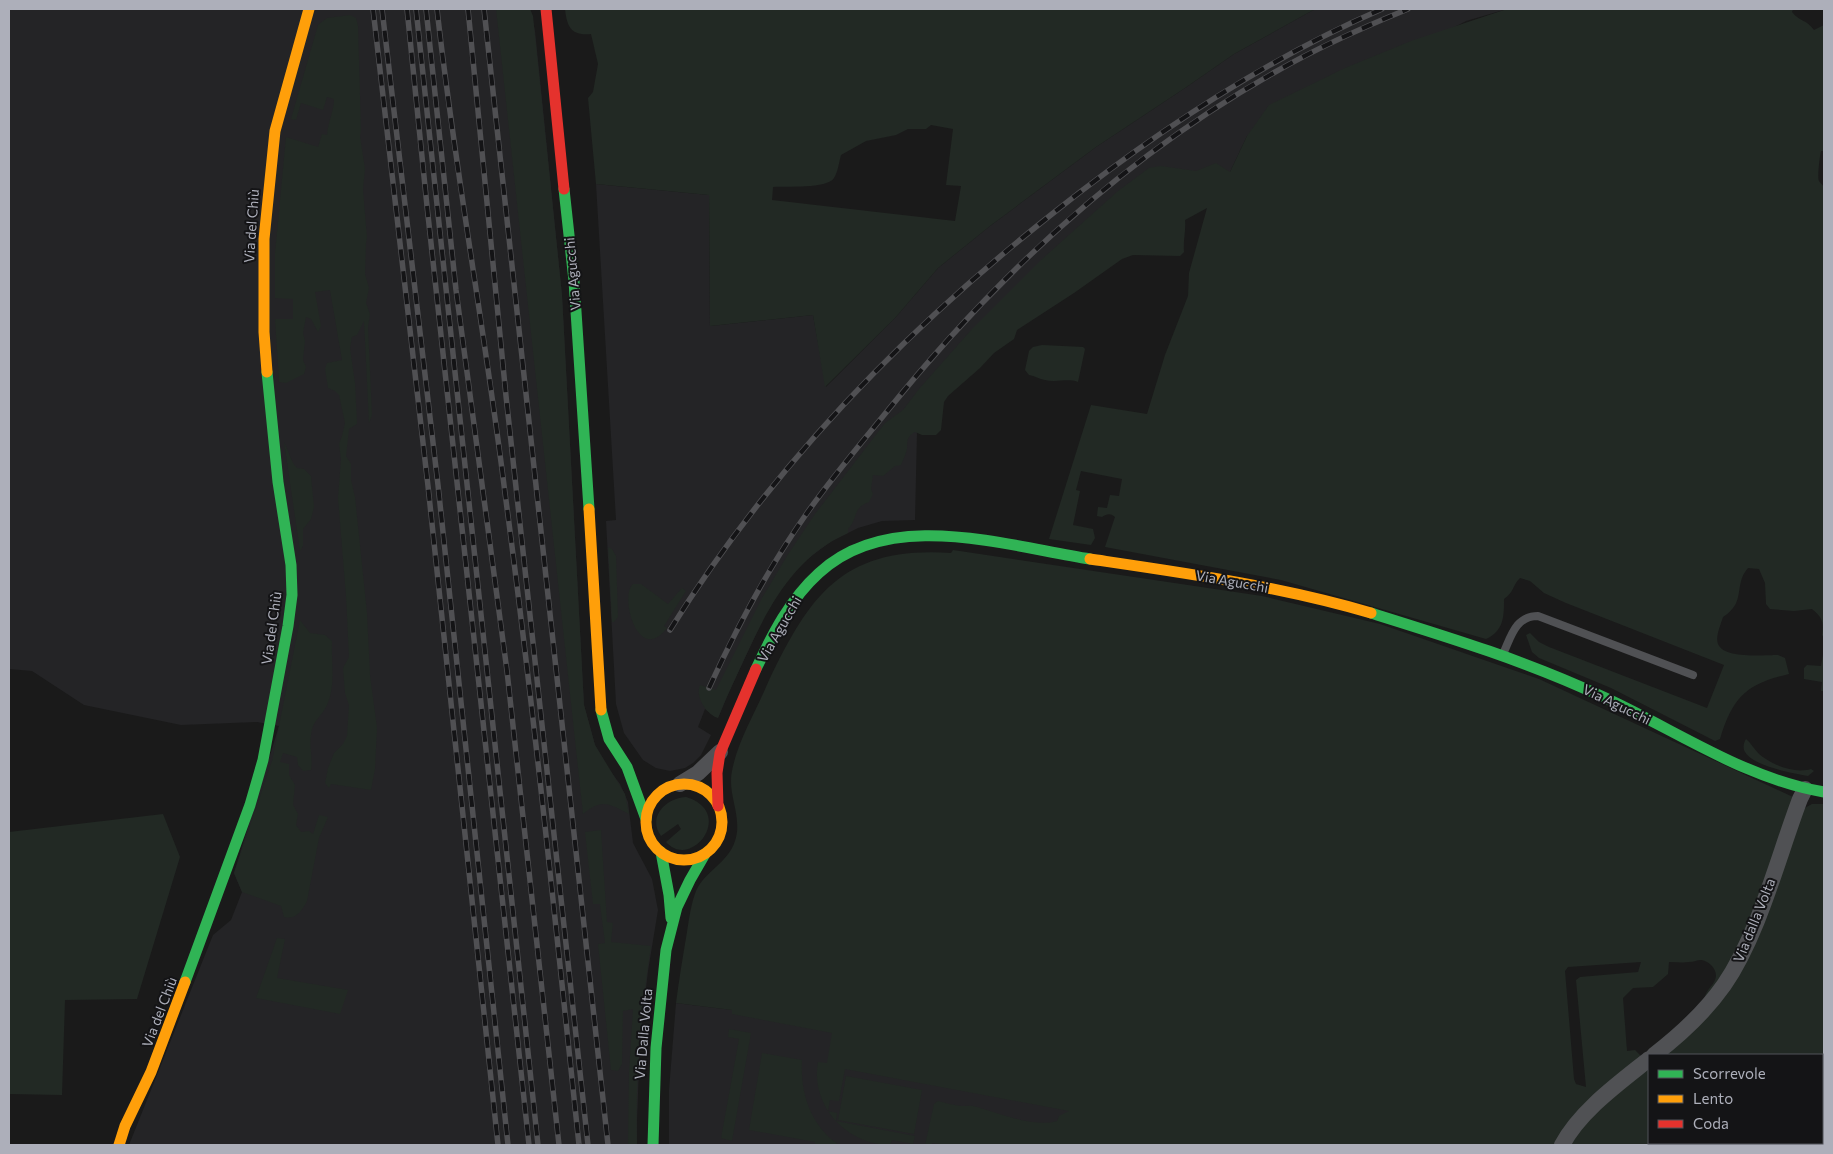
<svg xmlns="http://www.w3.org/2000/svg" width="1833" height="1154" font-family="Commissioner,sans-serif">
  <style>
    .built { fill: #242426 }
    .green { fill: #222924; fill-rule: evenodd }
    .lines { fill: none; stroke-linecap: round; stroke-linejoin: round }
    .lane { stroke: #505154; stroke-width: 8 }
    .street { stroke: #505154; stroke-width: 16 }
    .fast { stroke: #30b455; stroke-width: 11 }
    .slow { stroke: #ff9f0a; stroke-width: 11 }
    .jam { stroke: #e5322d; stroke-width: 11 }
    .rail-casing { stroke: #505053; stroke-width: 5.5 }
    .rail { stroke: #141416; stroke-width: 4; stroke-dasharray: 11; stroke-linecap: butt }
    .labels { text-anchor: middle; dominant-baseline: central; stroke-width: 4; stroke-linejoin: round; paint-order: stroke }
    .street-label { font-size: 14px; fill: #adafba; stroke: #141416 }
  </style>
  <rect width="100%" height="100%" fill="#1a1a1a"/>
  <path class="built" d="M9,9H530L535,31L562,295L584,705L595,745L608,768L620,784L628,802L633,843L652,879L658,910L648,971L640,1040L637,1121V1145H129L213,935L231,920L242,892L234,873L279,726L257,722L181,725L84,705L32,671L9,669Z
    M1315,9H1507L1466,21L1247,136L1230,172L1207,207L1131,249L1011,321L917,432L915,520L882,521L858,528L830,542L806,560L786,581L764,617L728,694L718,718L714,716L705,709L698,727L711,735L701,755L693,763L685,768L670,771L656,768L643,760L624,733L616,704L606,521L616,520L596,184L709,195L710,326L813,315L826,387L895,318L938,268L990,226L1096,147L1185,88L1234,54Z
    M676,1003L733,1010L1129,1082L1125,1145H669V1090Z"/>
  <path class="green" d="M496,9H530L533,16L562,295L584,705L595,745L625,794L629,814C608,804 603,798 583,814Z
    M565,9H1315L1234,54L1185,88L1096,147L990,226L938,268L895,318L825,387L813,315L710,326L709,195L596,184L588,98L593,92L598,64L591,34C571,36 567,27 565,9ZM931,125L953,129L946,185L961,186L955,221L772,200L773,187C786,186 827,189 834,178C838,172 839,162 841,155L866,141L896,135L908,129H926Z
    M1507,9H1793L1792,12C1800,22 1806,19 1814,30L1824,25V151H1821C1820,154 1817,178 1819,181C1820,183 1823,185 1824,187V638L1822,635C1824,622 1822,617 1812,609L1794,611L1770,609L1766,604L1765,583L1759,569L1748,568C1733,585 1747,602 1723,617C1721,624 1715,637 1718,644C1724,659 1764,655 1778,655L1785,658L1789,674C1747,684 1733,696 1720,739L1715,741L1611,688L1539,658L1532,652L1526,635L1530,633L1539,642L1549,647L1707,708L1724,665L1566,603L1544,593L1530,581L1520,578C1512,586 1515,591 1504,599C1504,616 1504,631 1486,639L1281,580L1105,547L1115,517C1110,513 1107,514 1102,517L1097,516L1098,507L1107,508L1110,495L1119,496L1122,479L1081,471L1076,490L1080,491L1073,525L1093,529L1095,538L1091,545L1049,539L1091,405L1147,414L1165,355L1188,296L1189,273L1207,208L1185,220C1186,232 1183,240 1184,252L1180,256L1133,255L1122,259L1074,293L1017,330L1014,339L994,353L980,368L948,396L944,402L941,430L936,435H922L915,432C907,436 907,441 907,449C906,454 903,460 901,465L895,466L883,476L873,475L871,489L873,494L869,502C851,509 859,518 848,529V533C796,556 771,602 748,651C738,673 727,695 718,718C706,714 695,697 700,685L716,690L762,598L787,556L815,514L885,423L903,410L919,389L972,329L1041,260L1118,191L1149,168L1161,166L1196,171L1216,163L1230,172L1247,136L1269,105L1345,68L1411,41Z
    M350,15L356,18L358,26L361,130L360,136L365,169L363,189L367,238L366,243L365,274L369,288L366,303L370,314L368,327L372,415L369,423L364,321L357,335L352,337L350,348L355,383L357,424L349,429L346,456L351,464V480L355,497L367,613L370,675L377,728L375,769L371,790L331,784L329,788L325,783L328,768L334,753L343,744L347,736L349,705L345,693L343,668L349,657L346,596L338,498L341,459L339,444L342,436L345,423L339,395L335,391L328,388L325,369L327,363L342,360L330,290L315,292L321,326L318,332L311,319L306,317L303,333L305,341L303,360L306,367L304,374L286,383L279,382L275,319H293V299L275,298V253L286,137L318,147L322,134L327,135C328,122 334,111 334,99L327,97L323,110L301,103L296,120L291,119L318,25L327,18Z
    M1042,345L1083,347L1085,349L1078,382C1068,378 1056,383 1045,380C1039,379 1035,376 1029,375L1025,370L1029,351L1033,347Z
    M284,442C289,451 290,461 297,468L304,469L311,476L314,507L311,519L303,529V546L300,551Z
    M608,547L612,549L616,556L618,617L614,622H612Z
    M953,550L1262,596L1380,624L1539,679L1793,797L1773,865L1735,956L1720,983L1705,997C1706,990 1712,987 1715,980C1719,971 1710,961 1701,960C1697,960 1694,962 1689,962C1683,963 1676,962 1669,962L1668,974L1653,987L1633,988L1623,998L1627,1051L1635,1050L1641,1056L1556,1145H948L932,1143V1145H925L934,1104L938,1101C946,1103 953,1105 961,1106C966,1106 972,1105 977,1107C998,1113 1035,1128 1057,1121L1059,1116L1069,1111L845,1069L839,1101L830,1100L828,1111L837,1113L836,1121L915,1136L913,1144L892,1140L890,1145C847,1145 810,1106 818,1062L827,1063L832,1033L732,1014V1010L676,1003C679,979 683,956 687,932C689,919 691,904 696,891C705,871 728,863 735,841C743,817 727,795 732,771C737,743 755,713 766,687C809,596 841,546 951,553ZM1641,962L1638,972L1580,977L1576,980L1586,1087L1576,1084L1574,1079L1565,971L1568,967Z
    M633,584H641L668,604L682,588L686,591L664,626L667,628C638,666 619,596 633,584Z
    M300,620L310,633L325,635L332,641C331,662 336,685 327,705C321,718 313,719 311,735C309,746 313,757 311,770L303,771L298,765L297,757L283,753L280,762L289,764V775L295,785L293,805L298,814L296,825L301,832L309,831L313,834L319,815L328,817L319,838L307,901C302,911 296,920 284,917L281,906L242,892L234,873L272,761Z
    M1824,649V691H1821L1822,682L1804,679V668L1807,665L1821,666Z
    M1746,739C1751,743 1754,749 1759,754C1772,765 1794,774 1811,769L1814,771L1808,776C1793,773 1750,766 1744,750C1743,746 1744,742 1746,739Z
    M686,797C736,812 692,871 666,842L681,829L678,824L661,836C647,817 666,798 686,797Z
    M1812,804H1824V1145H1567L1576,1131L1649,1066V1143H1822V1055H1664L1744,966L1803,809Z
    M163,814L180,857L137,999L65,1000L62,1095L9,1094V832Z
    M601,830L607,922L613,923L611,942L651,946C641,1012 635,1079 637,1145H628L629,1072L633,1009L623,1011L622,1064L618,1071L611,1070L598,944L605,943L600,904H593L585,832Z
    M277,938L285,939L277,978L348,990L340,1014L256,998Z
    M729,1029L751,1033L732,1141L721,1138L739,1039L728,1037Z
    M762,1053L802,1060C800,1094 811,1126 839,1145H815V1142L749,1130Z
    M846,1076L922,1090L914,1134L838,1120Z"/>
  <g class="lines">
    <path class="lane" d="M1503,654C1511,637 1515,616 1538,616L1693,675"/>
    <path class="street" d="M680,784L698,773L720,752
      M1654,1055C1680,1035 1705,1012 1724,985C1759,934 1778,857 1800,799L1805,789
      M1562,1145C1580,1111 1619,1083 1649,1059"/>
    <path class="fast" d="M564,189L574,281L589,509
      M1371,613C1448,637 1526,661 1599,695C1673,728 1742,778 1824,792
      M756,669C772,635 790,599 819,573C890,507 1006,546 1090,559
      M601,710L609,739L627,767L646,819
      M661,852L669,895L671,918
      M185,982L250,805L263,760L288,626L292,595L291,565L278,482L267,372
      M653,1145L656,1048L666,950L677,907L690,880L705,854"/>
    <path class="slow" d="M267,372L264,332V239L275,131L309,9
      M589,509L601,710
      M1090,559C1185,573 1279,586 1371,613
      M646 822a38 38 0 1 1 76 0a38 38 0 1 1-76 0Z
      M119,1145L125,1126L151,1072L185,982"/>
    <path class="jam" d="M546,9L564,189
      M718,806L717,773L720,753L756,669"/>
    <g class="rail-casing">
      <path id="rail" d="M373,9L428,486L498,1145
        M382,9L438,485L508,1145
        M407,9L427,206L529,1145
        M416,9L538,1145
        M426,9L456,290L507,671L559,1145
        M437,9C455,171 485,331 505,493C534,710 556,928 579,1145
        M468,9L506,396L588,1145
        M484,9L608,1145
        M670,630C770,469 904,331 1052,214C1154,133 1262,61 1382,9
        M709,688C737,627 768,568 807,513C831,479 858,447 884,415C994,278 1123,157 1277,71C1319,47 1364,27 1408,9"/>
    </g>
    <use href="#rail" class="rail"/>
  </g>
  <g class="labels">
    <g class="street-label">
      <text transform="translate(251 226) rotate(-86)">Via del Chiù</text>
      <text transform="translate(572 274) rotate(-95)">Via Agucchi</text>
      <text transform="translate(1232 581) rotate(10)">Via Agucchi</text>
      <text transform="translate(271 628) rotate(-82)">Via del Chiù</text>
      <text transform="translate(779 629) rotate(-60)">Via Agucchi</text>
      <text transform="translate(1617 704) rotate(26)">Via Agucchi</text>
      <text transform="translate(1754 920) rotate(-68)">Via dalla Volta</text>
      <text transform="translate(159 1012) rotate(-69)">Via del Chiù</text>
      <text transform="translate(643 1034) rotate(-85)">Via Dalla Volta</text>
    </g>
  </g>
  <rect width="1833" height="1154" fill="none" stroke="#adafba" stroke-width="20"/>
  <rect x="1648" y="1054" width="175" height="90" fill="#141416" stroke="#515258"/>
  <rect x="1658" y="1070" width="25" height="8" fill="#30b455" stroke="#515258"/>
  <text x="1693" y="1079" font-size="15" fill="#adafba">Scorrevole</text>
  <rect x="1658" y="1095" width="25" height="8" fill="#ff9f0a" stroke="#515258"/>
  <text x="1693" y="1104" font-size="15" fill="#adafba">Lento</text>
  <rect x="1658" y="1120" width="25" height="8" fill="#e5322d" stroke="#515258"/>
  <text x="1693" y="1129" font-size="15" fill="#adafba">Coda</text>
</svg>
